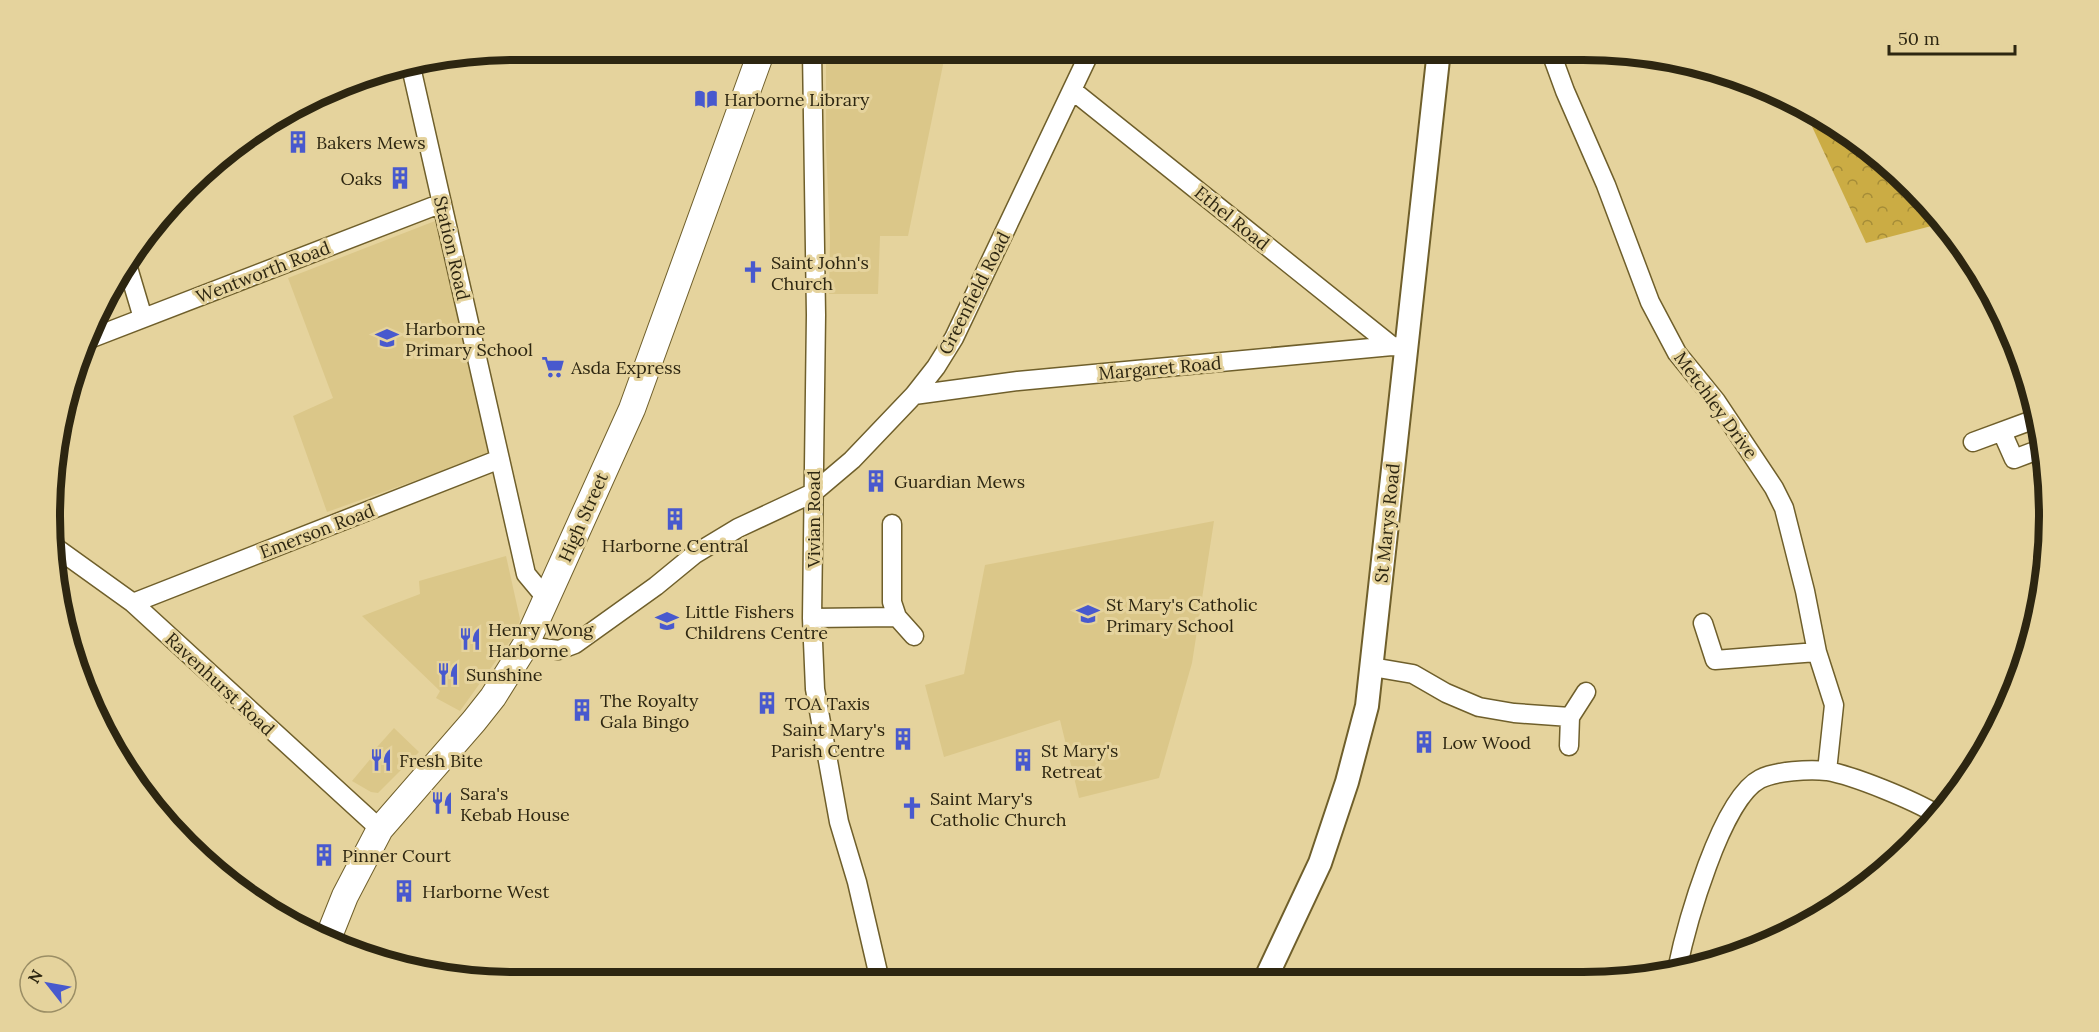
<svg xmlns="http://www.w3.org/2000/svg" width="2099" height="1032" font-family="Lora,serif">
  <style>
    .built { fill: #dbc789 }
    .forest { fill: url(#forest-crowns) }
    .lines { fill: none; stroke-linecap: round; stroke-linejoin: round }
    .minor-casing { stroke: #6f5f2b; stroke-width: 21 }
    .tertiary-casing { stroke: #6f5f2b; stroke-width: 26 }
    .secondary-casing { stroke: #6f5f2b; stroke-width: 28 }
    .minor { stroke: #fff; stroke-width: 18 }
    .tertiary { stroke: #fff; stroke-width: 22 }
    .secondary { stroke: #fff; stroke-width: 26 }
    .labels { text-anchor: middle; dominant-baseline: central; stroke-width: 6; stroke-linejoin: round; paint-order: stroke }
    .poi-label { font-size: 18px; fill: #2d2611; stroke: #e5d39d; text-anchor: start }
    .street-label { font-size: 18px; fill: #2d2611; stroke: #e5d39d }
    .rim { fill: none; stroke: #2d2611; stroke-width: 8 }
  </style>
  <defs>
    <pattern id="forest-crowns" width="20" height="18" patternUnits="userSpaceOnUse" patternTransform="scale(1.5)"><rect width="20" height="18" fill="#cbac44"/><path d="M2 6a3 3 0 1 1 6 0M12 15a3 3 0 1 1 6 0" fill="none" stroke="#a58c37"/></pattern>
  </defs>
  <rect width="100%" height="100%" fill="#e5d39d"/>
  <path class="built" d="M826,50H947L944,60L908,236H880L878,294H829L830,237L826,146Z
    M435,221L490,454L327,512L293,416L333,398L288,278Z
    M1214,521L1192,663L1159,778L1079,798L1060,720L944,757L925,685L964,674L985,565Z
    M506,556L520,619L516,633L460,711L436,698L440,691L362,616L420,594L419,581Z
    M394,728L419,752L378,793L371,792L352,781L372,757L370,755Z"/>
  <path class="forest" d="M1803,107L1842,128L1913,186L1943,223L1866,243Z"/>
  <g class="lines">
    <g class="minor-casing">
      <path id="minor" d="M812,50L816,315L812,618L815,689L839,822L857,882L880,981
        M1550,50L1565,91L1606,185L1650,302L1677,353L1716,401L1774,488L1784,508L1805,591L1817,652L1834,705L1827,771
        M411,67L526,574L546,598
        M1072,90L1392,346
        M126,261L143,318
        M84,341L442,203
        M914,395L1018,381L1392,346L1406,347
        M2002,432L2014,459L2043,448
        M1973,442L2038,418
        M892,524V602L897,617
        M55,547L133,603L380,829
        M133,603L500,459
        M812,618L897,617L914,636
        M1703,623L1715,660L1817,652
        M525,646L559,650L575,644L656,586L695,554L738,528L813,493L852,460L914,395L936,367L954,338L1091,50
        M1372,667L1413,674L1446,693L1479,707L1514,713L1570,717L1569,746
        M1570,717L1586,692
        M1677,970C1686,926 1721,799 1760,779C1776,771 1809,769 1827,771C1855,776 1913,800 1938,815"/>
    </g>
    <g class="tertiary-casing">
      <path id="tertiary" d="M1265,980L1320,863L1347,782L1367,706L1439,50"/>
    </g>
    <g class="secondary-casing">
      <path id="secondary" d="M327,941L345,896L380,829L474,721L493,697L525,646L632,409L762,50"/>
    </g>
    <use href="#minor" class="minor"/>
    <use href="#tertiary" class="tertiary"/>
    <use href="#secondary" class="secondary"/>
  </g>
  <defs>
    <g id="library-bare" transform="scale(1.8)"><path d="M-6-4Q-3-5.5-.7-3.5V5Q-3 3-6 4ZM6-4Q3-5.5 .7-3.5V5Q3 3 6 4Z" fill="#4859ce" stroke="#e5d39d" stroke-width="2.5" paint-order="stroke"/></g>
    <g id="building-bare" transform="scale(1.8)"><path d="M-4-6H4V6H1V3H-1V6H-4ZM-2.5-4.3h1.7v1.8h-1.7ZM.8-4.3h1.7v1.8H.8ZM-2.5-1h1.7V.8h-1.7ZM.8-1h1.7V.8H.8Z" fill="#4859ce" stroke="#e5d39d" stroke-width="2.5" paint-order="stroke"/></g>
    <g id="church-bare" transform="scale(1.8)"><path d="M-1.2-6h2.4v3.5h3.3v2.4h-3.3V6h-2.4V-.1h-3.3v-2.4h3.3Z" fill="#4859ce" stroke="#e5d39d" stroke-width="2.5" paint-order="stroke"/></g>
    <g id="school-bare" transform="scale(1.8)"><path d="M0-5L7-2L0 1L-7-2ZM-4 1L0 2.5L4 1V4Q0 6-4 4Z" fill="#4859ce" stroke="#e5d39d" stroke-width="2.5" paint-order="stroke"/></g>
    <g id="supermarket-bare" transform="scale(1.8)"><path d="M-6-5.5h2.5l.6 2H6L4.5 2H-2.5L-4.4-4H-6ZM-1.5 3.2a1.3 1.3 0 1 0 .1 0ZM3 3.2a1.3 1.3 0 1 0 .1 0Z" fill="#4859ce" stroke="#e5d39d" stroke-width="2.5" paint-order="stroke"/></g>
    <g id="restaurant-bare" transform="scale(1.8)"><path d="M-5-6h1v4h1v-4h1v4h1v-4h1v5L-1.5 .5V6h-2V.5L-5-1ZM5-6V6H3V1.5H1.5Q1.5-4 5-6Z" fill="#4859ce" stroke="#e5d39d" stroke-width="2.5" paint-order="stroke"/></g>
  </defs>
  <g fill-rule="evenodd">
    <use href="#library-bare" x="706" y="99"/>
    <use href="#building-bare" x="298" y="142"/>
    <use href="#building-bare" x="400" y="178"/>
    <use href="#church-bare" x="753" y="272"/>
    <use href="#school-bare" x="387" y="338"/>
    <use href="#supermarket-bare" x="553" y="367"/>
    <use href="#building-bare" x="876" y="481"/>
    <use href="#building-bare" x="675" y="519"/>
    <use href="#school-bare" x="1088" y="614"/>
    <use href="#school-bare" x="667" y="621"/>
    <use href="#restaurant-bare" x="470" y="639"/>
    <use href="#restaurant-bare" x="448" y="674"/>
    <use href="#building-bare" x="767" y="703"/>
    <use href="#building-bare" x="582" y="710"/>
    <use href="#building-bare" x="903" y="739"/>
    <use href="#building-bare" x="1424" y="742"/>
    <use href="#restaurant-bare" x="381" y="760"/>
    <use href="#building-bare" x="1023" y="760"/>
    <use href="#restaurant-bare" x="442" y="803"/>
    <use href="#church-bare" x="912" y="808"/>
    <use href="#building-bare" x="324" y="855"/>
    <use href="#building-bare" x="404" y="891"/>
  </g>
  <g class="labels">
    <g class="poi-label">
      <text x="724" y="99">Harborne Library</text>
      <text x="316" y="142">Bakers Mews</text>
      <text x="382" y="178" text-anchor="end">Oaks</text>
      <text x="771" y="262">Saint John's<tspan x="771" dy="21">Church</tspan></text>
      <text x="405" y="328">Harborne<tspan x="405" dy="21">Primary School</tspan></text>
      <text x="571" y="367">Asda Express</text>
      <text x="894" y="481">Guardian Mews</text>
      <text x="675" y="545" text-anchor="middle">Harborne Central</text>
      <text x="1106" y="604">St Mary's Catholic<tspan x="1106" dy="21">Primary School</tspan></text>
      <text x="685" y="611">Little Fishers<tspan x="685" dy="21">Childrens Centre</tspan></text>
      <text x="488" y="629">Henry Wong<tspan x="488" dy="21">Harborne</tspan></text>
      <text x="466" y="674">Sunshine</text>
      <text x="600" y="700">The Royalty<tspan x="600" dy="21">Gala Bingo</tspan></text>
      <text x="785" y="703">TOA Taxis</text>
      <text x="885" y="729" text-anchor="end">Saint Mary's<tspan x="885" dy="21">Parish Centre</tspan></text>
      <text x="1442" y="742">Low Wood</text>
      <text x="1041" y="750">St Mary's<tspan x="1041" dy="21">Retreat</tspan></text>
      <text x="399" y="760">Fresh Bite</text>
      <text x="460" y="793">Sara's<tspan x="460" dy="21">Kebab House</tspan></text>
      <text x="930" y="798">Saint Mary's<tspan x="930" dy="21">Catholic Church</tspan></text>
      <text x="342" y="855">Pinner Court</text>
      <text x="422" y="891">Harborne West</text>
    </g>
    <g class="street-label">
      <text transform="translate(1232 218) rotate(39)">Ethel Road</text>
      <text transform="translate(452 248) rotate(77)">Station Road</text>
      <text transform="translate(263 272) rotate(-21)">Wentworth Road</text>
      <text transform="translate(974 293) rotate(-63)">Greenfield Road</text>
      <text transform="translate(1160 368) rotate(-5)">Margaret Road</text>
      <text transform="translate(1716 405) rotate(54)">Metchley Drive</text>
      <text transform="translate(583 517) rotate(-66)">High Street</text>
      <text transform="translate(813 519) rotate(-90)">Vivian Road</text>
      <text transform="translate(1387 523) rotate(-84)">St Marys Road</text>
      <text transform="translate(317 531) rotate(-21)">Emerson Road</text>
      <text transform="translate(220 684) rotate(43)">Ravenhurst Road</text>
    </g>
  </g>
  <path d="M0 0H2099V1032H0ZM516 60H1583A456 456 0 0 1 2039 516V516A456 456 0 0 1 1583 972H516A456 456 0 0 1 60 516V516A456 456 0 0 1 516 60Z" fill="#e5d39d" fill-rule="evenodd"/>
  <path class="rim" d="M516 60H1583A456 456 0 0 1 2039 516V516A456 456 0 0 1 1583 972H516A456 456 0 0 1 60 516V516A456 456 0 0 1 516 60Z"/>
  <g transform="translate(48 984) rotate(301)"><circle r="28" fill="#e5d39d" stroke="#9b8e65" stroke-width="1.5"/>
  <path d="M0-4.5L10 22L0 15L-10 22Z" fill="#4859ce"/>
  <text y="-9" font-size="16" font-weight="bold" text-anchor="middle" fill="#2d2611">N</text>
  </g>
  <path d="M1889 45v9h126v-9" fill="none" stroke="#2d2611" stroke-width="3"/>
  <text x="1898" y="45" font-size="18" fill="#2d2611" stroke="#e5d39d" stroke-width="4.5" paint-order="stroke">50 m</text>
</svg>
